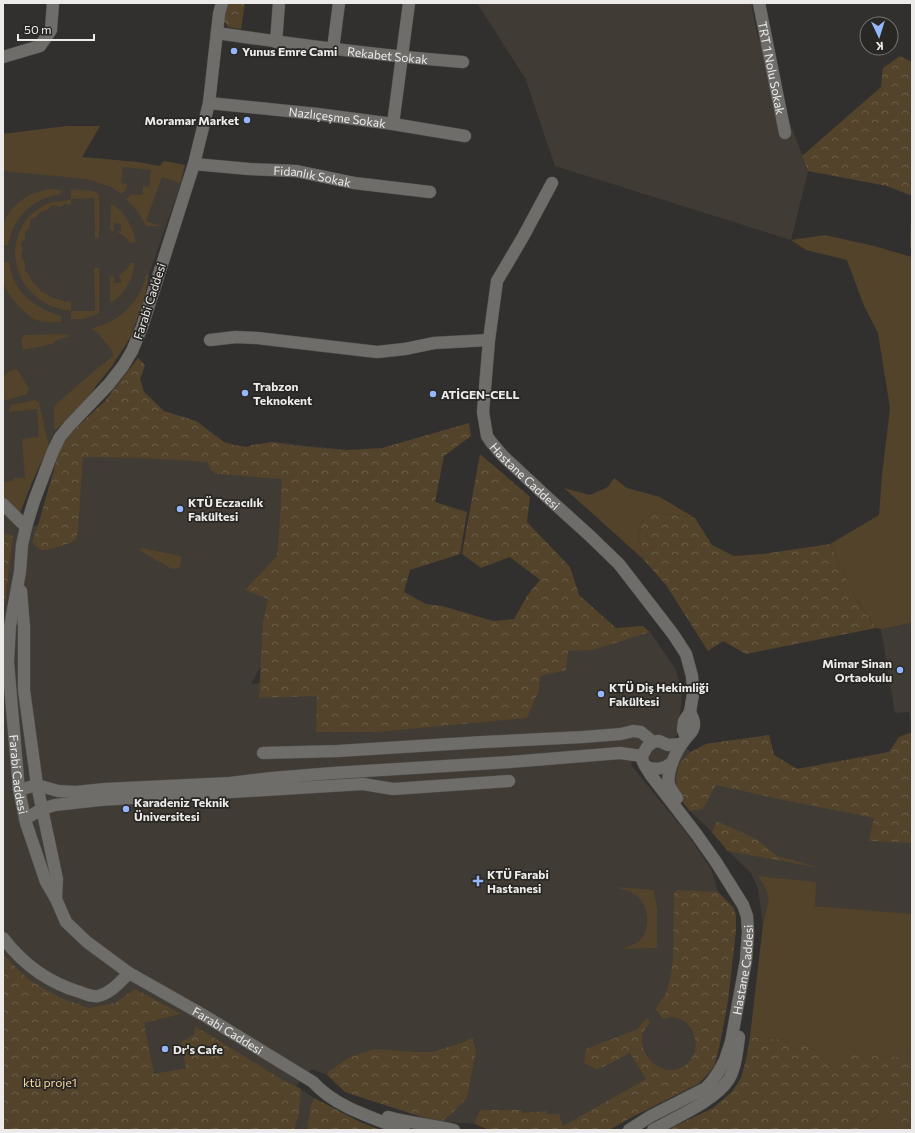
<svg xmlns="http://www.w3.org/2000/svg" width="915" height="1133" font-family="Commissioner,sans-serif">
  <style>
    .built { fill: #403b34 }
    .grass { fill: #52432a }
    .forest { fill: url(#forest-crowns) }
    .lines { fill: none; stroke-linecap: round; stroke-linejoin: round }
    .minor-casing { stroke: #514f4d; stroke-width: 13 }
    .minor { stroke: #6e6d6a; stroke-width: 12 }
    .poi-dot { fill: #94b7fd; stroke: #282724; stroke-width: 1.5 }
    .labels { text-anchor: middle; dominant-baseline: central; stroke-width: 3.5; stroke-linejoin: round; paint-order: stroke }
    .poi-label { font-size: 12px; font-weight: bold; fill: #ecebea; stroke: #282724; text-anchor: start }
    .street-label { font-size: 12px; fill: #ecebea; stroke: #282724 }
    .park-label { font-size: 12px; fill: #ffdba0; stroke: #282724 }
  </style>
  <defs>
    <pattern id="forest-crowns" width="20" height="18" patternUnits="userSpaceOnUse"><rect width="20" height="18" fill="#52432a"/><path d="M2 6a3 3 0 1 1 6 0M12 15a3 3 0 1 1 6 0" fill="none" stroke="#6b5e49"/></pattern>
  </defs>
  <rect width="100%" height="100%" fill="#32302e"/>
  <path class="built" d="M477,3H751L757,34L808,171L791,240L555,166L525,78Z
    M67,126H100L82,157L137,162L160,166L164,161L185,165L182,180L148,277L145,296L131,336L112,366L98,383L90,395L55,431L32,482L20,513L3,499V134Z
    M138,358L145,365L140,379L144,392L164,411L196,421L224,442L247,447L252,445L273,442L346,450L310,576L251,684L490,669L568,648L594,646L650,632L675,668L682,689L681,705L677,736L672,739L691,752L706,744L769,735L774,755L797,769L889,752L899,737L912,732V1130H667L713,1108L732,1092L741,1078L746,1060L750,1037L763,925L758,889L751,873L728,851L707,827L690,811L643,751L635,748L631,765L688,835L711,869L718,892L733,907L736,915V930L728,1001L719,1048L714,1066L708,1074L698,1084L634,1116L609,1130H489L475,1124L442,1121L422,1117L345,1092L327,1075L312,1069L296,1086L314,1098L360,1122L380,1130H3V510L26,527L38,525L60,449L73,431L105,401Z
    M912,623V731L909,712L895,713L881,629Z"/>
  <path class="grass" d="M67,126H100L82,157L137,162L160,166L164,161L185,165L180,183L162,177L146,221L161,226H146L138,212L126,199L132,194L143,195V186L149,187L151,170L123,167L121,183L127,184L126,190L121,194L111,187L87,179L3,171V134Z
    M52,189L61,190V194C32,198 14,217 8,245H3C3,238 1,229 4,223C11,203 31,191 52,189Z
    M71,189L93,191L98,194L99,197V238H95L94,198L71,199V205L65,204L60,207L52,205L48,210L40,212L37,217L30,220V227L25,232V239L21,244L23,250L21,256L25,263V270L29,275L32,281L37,286L41,291L47,294L52,298L59,299L65,302L71,301V311H95L94,268H99V313L84,319H71V311C40,308 15,284 15,252C16,237 21,224 32,214C38,209 45,204 53,202C59,201 66,202 71,199Z
    M112,204C125,211 133,228 136,242L130,243C127,238 123,235 117,232L121,231V224L114,223V231L110,230L111,205Z
    M825,235L874,246L912,257V623L881,629L876,628L856,599L830,544L879,515L882,475L890,408L878,333L864,306L847,260L806,250L791,240Z
    M3,262H9C13,291 33,308 61,316V322C53,322 44,323 36,320C25,315 5,293 3,281C2,275 3,268 3,262Z
    M131,263H135C134,275 123,299 111,302L110,300V277L114,276V283H121L120,278L119,275C124,271 128,269 131,263Z
    M146,275H149L145,296L131,336L112,366L98,383L90,395L55,431L54,428V406L87,377L113,356L112,351L98,333L91,329C99,326 109,323 117,318C131,308 143,292 146,275Z
    M64,334L71,336L60,339L52,344L23,350L21,341L24,335Z
    M17,369L29,389L27,394L7,400L3,399V378L9,371Z
    M35,400L39,403L49,446L32,482L20,513L3,499V482L13,481V478H25L22,439L39,437L37,409L9,412L11,405Z
    M614,478L627,488L660,497L695,518L654,512L642,522L639,536L643,559L564,488L590,495L608,487Z
    M141,548L181,556C181,564 182,569 172,569L140,551Z
    M758,876L816,882L815,906L912,914V1048L902,1057L878,1056L833,1071L822,1055L800,1041L750,1037L763,925L769,899L765,887Z
    M615,887L654,890L657,909V948L622,949C628,946 634,945 639,941C651,930 650,907 637,896C631,891 622,889 615,887Z
    M882,1115L912,1126V1130H866L868,1122Z"/>
  <path class="forest" d="M228,3H245L241,29L228,27L223,19Z
    M900,56L912,62V253L910,245L912,196L887,186L808,171L802,156L881,87L883,68Z
    M138,358L145,365L140,379L144,392L164,411L196,421L224,442L232,445L247,447L252,445L273,442L296,446L346,450L382,448L469,423L471,436L444,456L435,502L467,512L460,554L410,570L404,592L426,604L442,606L493,621L514,619L527,596L540,580L510,557L481,568L462,554L480,454L530,497L527,522L570,567L579,595L616,628L643,626L650,632L593,650L568,651L566,670L540,676L539,690L527,718L378,732H316L317,696L259,698L263,622L268,599L245,590L277,556L281,505V496L282,479L216,474L211,470L207,462L145,458L83,457L78,532C77,535 76,539 74,541C70,544 47,551 42,550C38,549 35,545 32,542L38,525L60,449L73,431L105,401Z
    M654,512L695,518L712,545L734,556L763,554L830,544L856,599L876,628L746,654L723,641L708,651L666,585L643,559L639,536L642,522Z
    M3,533L13,536L3,618Z
    M912,732V843L869,841L874,818L774,798L716,785L703,809L690,811L682,801L677,786L676,777L680,763L691,752L706,744L769,735L774,755L797,769L889,752L899,737Z
    M717,821L756,839L777,856L820,868L728,851L712,832Z
    M677,890L718,892L733,907L736,915V930L728,1001L719,1048L714,1066L708,1074L698,1084L634,1116L609,1130H489L475,1124L476,1118L481,1110H521L522,1113L547,1111V1114H559L563,1126L646,1079L630,1053L597,1070L584,1063L586,1049L636,1030L647,1018L650,1023C648,1026 644,1029 643,1033C642,1033 642,1038 642,1039C641,1061 668,1080 687,1064C706,1047 691,1009 663,1019L655,1009L666,993L671,974L673,960L674,893Z
    M3,955L29,980L61,998L89,1008L115,1003L135,989L181,1014L144,1023L154,1074L186,1068L181,1042L194,1035L195,1026L281,1079L301,1089L299,1114L294,1130H3Z
    M750,1037L800,1041L822,1055L833,1071L851,1053L878,1056L902,1057L912,1048V1126L882,1115L868,1121L866,1130H667L713,1108L732,1092L741,1078L746,1060Z
    M472,1038L476,1051L467,1098L450,1115L442,1121L422,1117L345,1092L327,1075L329,1071L348,1058L374,1049L414,1052H433L461,1043Z
    M314,1098L360,1122L380,1130H307L310,1109Z"/>
  <g class="lines">
    <g class="minor-casing">
      <g id="minor">
        <path id="s1" d="M222,3L219,14L209,103L194,164L142,327L132,351L123,366L109,384L69,426L60,437L53,451L34,501L26,527L22,545L20,572L10,626L8,662L19,790L26,823L46,882L56,899L66,922L87,942L129,973L205,1016L313,1082C335,1107 374,1118 404,1130"/>
        <path id="s2" d="M759,3L785,133"/>
        <path id="s3" d="M217,33C299,45 381,56 463,62"/>
        <path d="M276,42L279,3"/>
        <path d="M333,49L339,3"/>
        <path d="M3,57L40,46L51,30L53,3"/>
        <path id="s4" d="M209,103L317,114L393,124L465,136"/>
        <path d="M393,124L409,3"/>
        <path id="s5" d="M194,164L249,169L296,171L354,183L430,192"/>
        <path id="s6" d="M552,183L523,237L497,281L489,340L483,412L487,436L491,442L503,456L548,498L589,535L619,564L673,634L686,654L692,676L693,694L690,712L684,721L683,730L686,737"/>
        <path d="M210,340L236,337L257,338L377,352L405,349L434,343L489,340"/>
        <path d="M3,504L26,527"/>
        <path d="M21,591L24,627V690L37,785L57,879L56,899"/>
        <path d="M263,753L338,751L483,742L583,737L621,734L633,731L641,732L653,742"/>
        <path d="M645,766C655,771 663,769 672,763"/>
        <path d="M19,790L37,785L58,791L76,792L105,789L230,783L272,778L333,773L510,762L620,753L642,756"/>
        <path d="M677,798C674,794 671,790 669,785C666,772 676,751 684,741C686,737 692,733 693,729C696,723 692,717 690,712"/>
        <path d="M25,819L42,809L55,805L100,800L363,784L393,789L509,781"/>
        <path d="M3,938C23,964 49,983 80,992C85,994 92,997 98,996C111,993 120,982 129,973"/>
        <path d="M388,1117C410,1123 432,1125 454,1130"/>
        <path id="s7" d="M629,1130L651,1116L706,1088L713,1080L719,1071L725,1060L731,1042L746,960L748,933L747,916L743,905L716,862L697,835L650,774L643,762L642,756L647,747L653,742L659,741L668,745L681,744"/>
        <path d="M653,1130C676,1117 715,1101 729,1079C736,1067 737,1050 739,1037"/>
      </g>
    </g>
    <use href="#minor" class="minor"/>
  </g>
  <g class="poi-dot">
    <circle cx="234" cy="51" r="4"/>
    <circle cx="247" cy="120" r="4"/>
    <circle cx="245" cy="393" r="4"/>
    <circle cx="433" cy="394" r="4"/>
    <circle cx="180" cy="509" r="4"/>
    <circle cx="900" cy="670" r="4"/>
    <circle cx="601" cy="694" r="4"/>
    <circle cx="126" cy="809" r="4"/>
    <path d="M476 875h4v4h4v4h-4v4h-4v-4h-4v-4h4z"/>
    <circle cx="165" cy="1049" r="4"/>
  </g>
  <g class="labels">
    <g class="poi-label">
      <text x="242" y="51">Yunus Emre Cami</text>
      <text x="239" y="120" text-anchor="end">Moramar Market</text>
      <text x="253" y="386">Trabzon<tspan x="253" dy="14">Teknokent</tspan></text>
      <text x="441" y="394">ATİGEN-CELL</text>
      <text x="188" y="502">KTÜ Eczacılık<tspan x="188" dy="14">Fakültesi</tspan></text>
      <text x="892" y="663" text-anchor="end">Mimar Sinan<tspan x="892" dy="14">Ortaokulu</tspan></text>
      <text x="609" y="687">KTÜ Diş Hekimliği<tspan x="609" dy="14">Fakültesi</tspan></text>
      <text x="134" y="802">Karadeniz Teknik<tspan x="134" dy="14">Üniversitesi</tspan></text>
      <text x="487" y="874">KTÜ Farabi<tspan x="487" dy="14">Hastanesi</tspan></text>
      <text x="173" y="1049">Dr's Cafe</text>
    </g>
    <g class="street-label">
      <text stroke="none"><textPath href="#s3" startOffset="172">Rekabet Sokak</textPath></text>
      <text stroke="none"><textPath href="#s2" startOffset="66">TRT 1 Nolu Sokak</textPath></text>
      <text stroke="none"><textPath href="#s4" startOffset="129">Nazlıçeşme Sokak</textPath></text>
      <text stroke="none"><textPath href="#s5" startOffset="119">Fidanlık Sokak</textPath></text>
      <text transform="translate(149 301) rotate(-72)">Farabi Caddesi</text>
      <text stroke="none"><textPath href="#s6" startOffset="324">Hastane Caddesi</textPath></text>
      <text stroke="none"><textPath href="#s1" startOffset="819">Farabi Caddesi</textPath></text>
      <text stroke="none"><textPath href="#s7" startOffset="214">Hastane Caddesi</textPath></text>
      <text stroke="none"><textPath href="#s1" startOffset="1171">Farabi Caddesi</textPath></text>
    </g>
    <g class="park-label">
      <text x="50" y="1082">ktü proje1</text>
    </g>
  </g>
  <rect width="915" height="1133" fill="none" stroke="#ecebea" stroke-width="8"/>
  <g transform="translate(879 36) rotate(176)"><circle r="19" fill="#282724" stroke="#767573"/>
  <path d="M0-3L7 15L0 10L-7 15Z" fill="#94b7fd"/>
  <text y="-6" font-size="11" font-weight="bold" text-anchor="middle" fill="#ecebea">K</text>
  </g>
  <path d="M18 34v6h76v-6" fill="none" stroke="#ecebea" stroke-width="2"/>
  <text x="24" y="34" font-size="12" fill="#ecebea" stroke="#282724" stroke-width="3" paint-order="stroke">50 m</text>
</svg>
